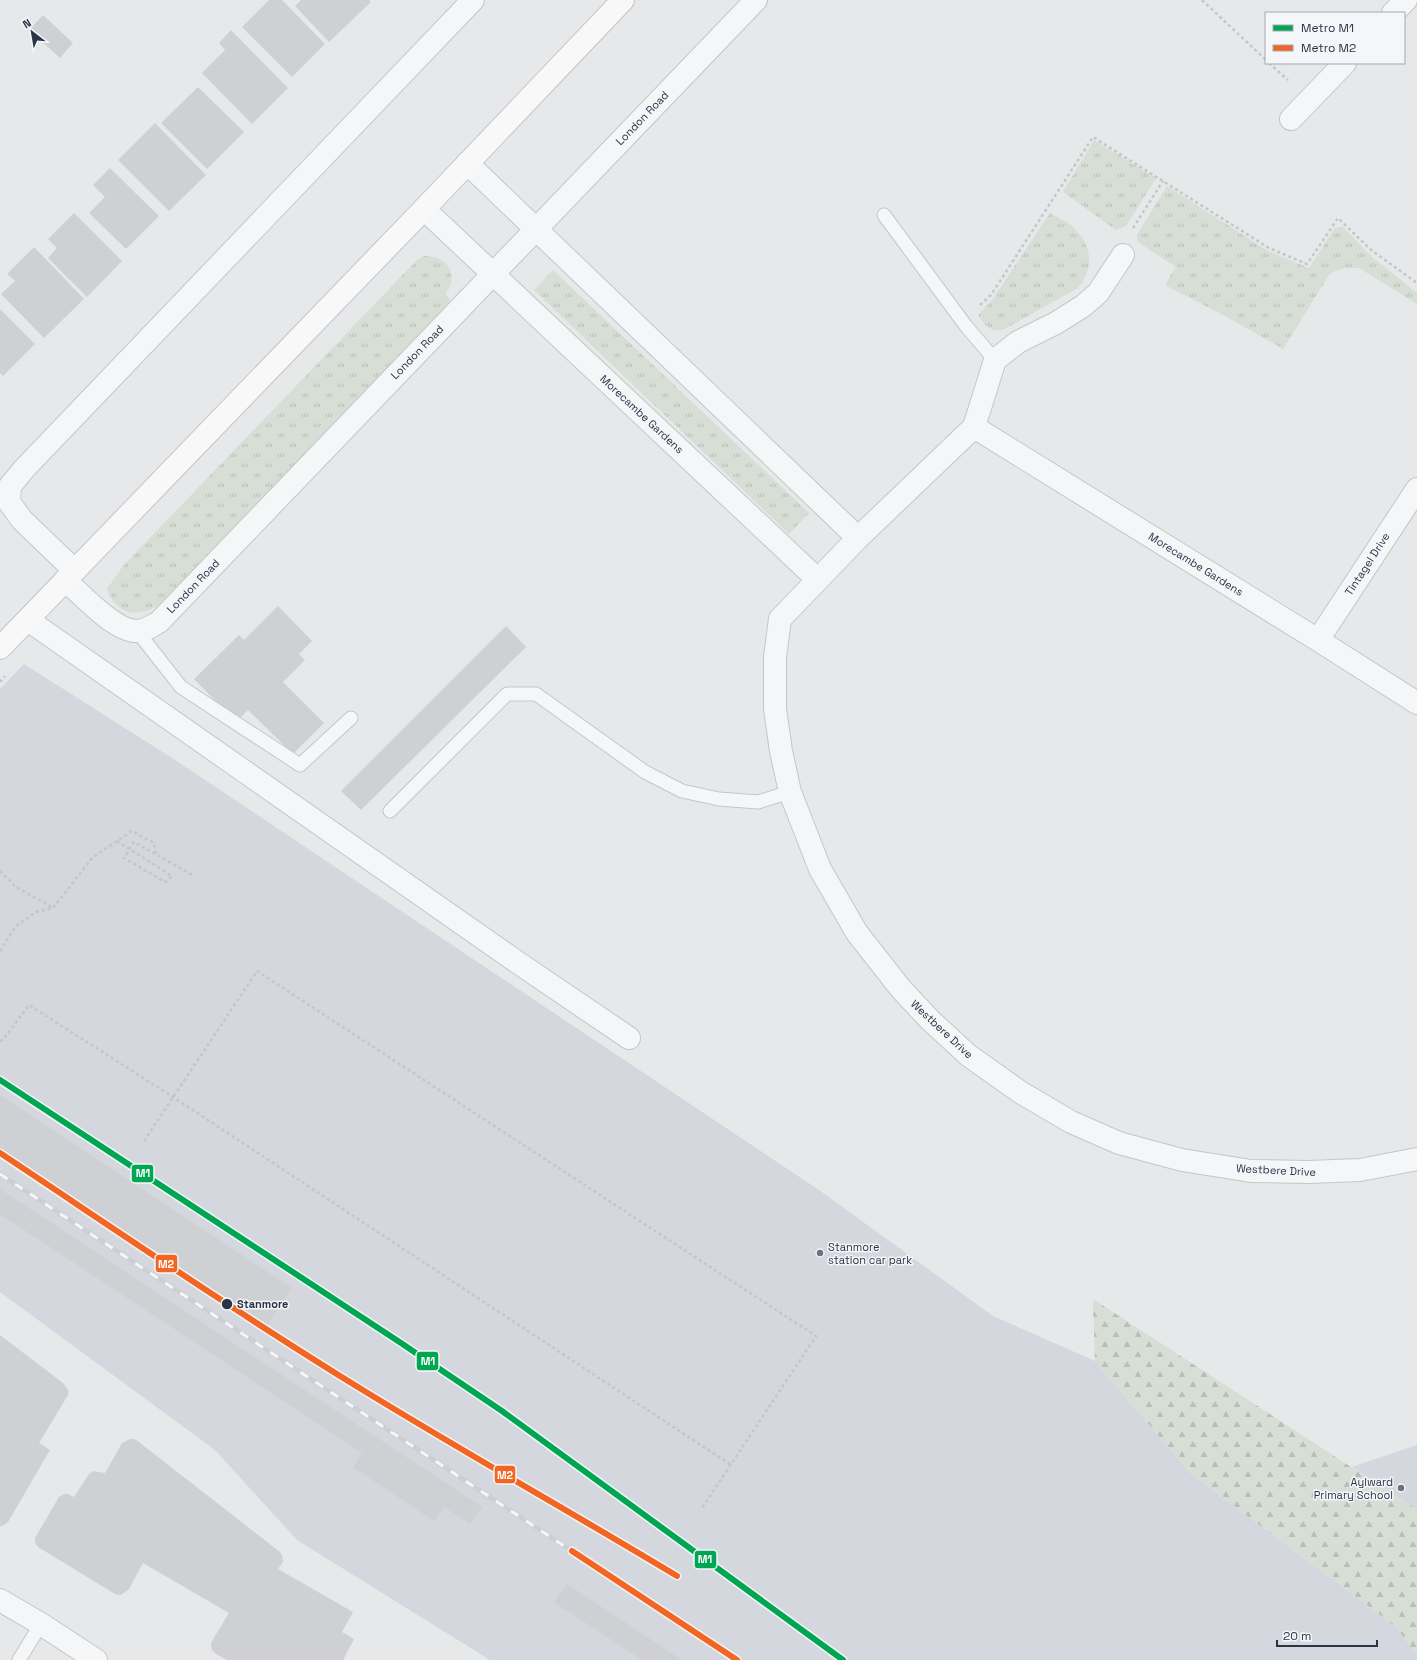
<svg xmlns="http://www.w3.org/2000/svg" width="1417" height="1660" font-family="'Space Grotesk',sans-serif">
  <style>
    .built { fill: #d4d7dd }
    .grass { fill: url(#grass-tufts) }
    .forest { fill: url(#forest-firs) }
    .building { fill: #ced0d3 }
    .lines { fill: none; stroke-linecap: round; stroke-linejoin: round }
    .lane-casing { stroke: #c4c6c8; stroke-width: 15 }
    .street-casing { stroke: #c4c6c8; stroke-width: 24 }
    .primary-casing { stroke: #c2c5c8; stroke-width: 24 }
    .path { stroke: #c5c6ca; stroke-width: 2.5; stroke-dasharray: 3 3; stroke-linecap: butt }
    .lane { stroke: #f5f6f7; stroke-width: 13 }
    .street { stroke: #f5f6f7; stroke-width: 22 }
    .primary { stroke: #f8f8f8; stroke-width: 22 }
    .rail-casing { stroke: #cecfd2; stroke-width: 4.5 }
    .rail { stroke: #f4f6f9; stroke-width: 3; stroke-dasharray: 9; stroke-linecap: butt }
    .metro-1-casing { stroke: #f4f6f9; stroke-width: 9 }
    .metro-2-casing { stroke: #f4f6f9; stroke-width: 9 }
    .metro-1 { stroke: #00a651; stroke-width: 6 }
    .metro-2 { stroke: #f26522; stroke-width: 6 }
    .poi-dot { fill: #6c737f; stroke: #f4f6f9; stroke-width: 1.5 }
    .stop-dot { fill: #2b3445; stroke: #f4f6f9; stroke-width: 1.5 }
    .labels { text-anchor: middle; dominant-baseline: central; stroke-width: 3; stroke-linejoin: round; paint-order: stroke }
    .street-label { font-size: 11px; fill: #2b3445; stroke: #f4f6f9 }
    .poi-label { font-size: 11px; fill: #2b3445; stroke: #f4f6f9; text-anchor: start }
    .stop-label { font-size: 11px; font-weight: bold; fill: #2b3445; stroke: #f4f6f9; text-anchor: start }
    .line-badge { stroke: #f4f6f9; stroke-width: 1.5 }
    .badge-label { font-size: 11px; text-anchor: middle; font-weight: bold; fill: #fff }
  </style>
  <defs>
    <pattern id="grass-tufts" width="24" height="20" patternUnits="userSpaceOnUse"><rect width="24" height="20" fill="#d6ded6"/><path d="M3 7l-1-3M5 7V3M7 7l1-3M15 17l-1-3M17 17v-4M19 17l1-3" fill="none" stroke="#b8bfb9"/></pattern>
    <pattern id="forest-firs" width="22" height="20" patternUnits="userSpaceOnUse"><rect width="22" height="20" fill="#d6ded6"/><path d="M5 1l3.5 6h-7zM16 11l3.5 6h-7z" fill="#b8bfb9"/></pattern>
  </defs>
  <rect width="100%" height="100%" fill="#e6e8ea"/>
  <path class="built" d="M24,664L172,758L819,1190L993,1316L1095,1361L1191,1474L1395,1626L1417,1655V1660H490L297,1540L215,1450L0,1292V689Z
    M1417,1445V1510L1352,1467Z"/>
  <path class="grass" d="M1094,140L1156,178L1126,226L1116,230L1063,192Z
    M1167,186L1268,251L1309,268L1335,228L1343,227L1371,256L1417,293V304L1359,268H1345L1335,271L1329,275L1283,349L1225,316L1165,285L1176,267L1138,242L1137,235Z
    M1050,213C1057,217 1066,221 1072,226C1092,245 1095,266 1078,288L1003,330C988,331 986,326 978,315L993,299Z
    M424,256C439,256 455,265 451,283C451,287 447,291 445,294L451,301L158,606C135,618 118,615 107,589L123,566L416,261Z
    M553,270L809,513L789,534L534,290Z"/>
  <path class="forest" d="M1093,1299L1417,1510V1655L1395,1626L1191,1474L1095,1361Z"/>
  <path class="building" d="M269,0H282L325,44L292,77L242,27Z
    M301,0H369L371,2L329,42L295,6Z
    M43,15L73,43L60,58L29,30Z
    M231,30L288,88L252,124L202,73L225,50L219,43Z
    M198,87L244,132L207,169L161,123Z
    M155,123L206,175L169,211L118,160Z
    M110,168L159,216L126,249L89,213L105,197L93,185Z
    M74,213L122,261L87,297L48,258L57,248L48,239Z
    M34,247L84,299L44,338L1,294L15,281L7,274Z
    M0,309L35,344L3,376L0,373Z
    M278,606L312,641L299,654L305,660L283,682L324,723L293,754L248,710L236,722L194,679L239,635L244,640Z
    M506,626L526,647L361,810L341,791Z
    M0,1095L292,1288L266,1327L0,1152Z
    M0,1189L482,1507L470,1524L444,1507L434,1521L353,1467L362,1453L0,1214Z
    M0,1335L63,1383L68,1390V1395L39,1443L50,1450L8,1522L2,1526H0Z
    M130,1439H135L280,1552L282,1555L283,1562L278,1569L353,1612L342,1632L354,1639L343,1660H227L216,1654L212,1650L211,1645L212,1641L229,1613L143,1563L129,1589L121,1595L115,1594L38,1547L35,1543V1538L59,1497L64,1494H68L74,1497L89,1474L93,1471L105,1473L122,1443Z
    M567,1584L682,1660H642L554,1602Z"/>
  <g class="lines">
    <g class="lane-casing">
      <path id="lane" d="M884,215L966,326L995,360
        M137,631L181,687L300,765L351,718
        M390,811L507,694H536L645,772L682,791L719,799L758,802L790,792
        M19,1660L41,1624"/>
    </g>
    <g class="street-casing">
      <path id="street" d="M1393,13L1406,0
        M1291,119L1345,63
        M467,163L858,538
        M424,209L817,579
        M974,427L995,360L1018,342L1056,323L1083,306L1098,293L1123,255
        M74,570L22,520L9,502L10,486L24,469L473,0
        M65,580C82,595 113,629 135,631C144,632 151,626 159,622L756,0
        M28,620L517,962L629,1038
        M1318,640L1417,489
        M1417,703L1318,640L974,427L858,538L780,619L775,657V709L781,751L790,792L820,869L857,933L901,989L930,1020L968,1055L1020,1092L1071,1122L1119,1143L1182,1160L1251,1171L1309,1172L1360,1170L1417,1159
        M0,1600L41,1624L96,1660"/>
    </g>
    <g class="primary-casing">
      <path id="primary" d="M0,648L424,209L623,0"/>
    </g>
    <path class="path" d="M1202,0L1266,60
      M1269,63L1288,80
      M1133,228L1163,181
      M980,305L991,295L1093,137L1269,248L1307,264L1338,218L1371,250L1417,283
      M0,682L5,676
      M117,841L172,876L165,882L124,858L134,842L194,876
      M0,871L16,887L52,907
      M0,951L16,926L36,912L53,908L93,857L132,831L154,843L156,855
      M0,1041L3,1040L29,1005L173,1097L731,1465
      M144,1141L257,971L816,1336L702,1508"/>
    <use href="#lane" class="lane"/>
    <use href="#street" class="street"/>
    <use href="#primary" class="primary"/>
    <g class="rail-casing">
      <path id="rail" d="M0,1080L184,1201
        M0,1153L145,1249
        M0,1174L737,1660"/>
    </g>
    <use href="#rail" class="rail"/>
    <g class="metro-1-casing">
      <path id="metro-1" d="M0,1080L401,1343L502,1411L843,1660"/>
    </g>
    <g class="metro-2-casing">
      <path id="metro-2" d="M0,1153C122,1234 242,1316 366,1392C469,1455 574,1514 677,1576
        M572,1551L737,1660"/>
    </g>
    <use href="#metro-1" class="metro-1"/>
    <use href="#metro-2" class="metro-2"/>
  </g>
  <g class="poi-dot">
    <circle cx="820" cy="1253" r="4"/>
    <circle cx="1401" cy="1488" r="4"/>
  </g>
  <circle class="stop-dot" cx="227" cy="1304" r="6"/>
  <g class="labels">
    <g class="street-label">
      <text transform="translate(642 118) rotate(-46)">London Road</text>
      <text transform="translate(417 352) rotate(-46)">London Road</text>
      <text transform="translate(642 414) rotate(43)">Morecambe Gardens</text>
      <text transform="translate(1196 564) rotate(32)">Morecambe Gardens</text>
      <text transform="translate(1367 564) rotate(-57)">Tintagel Drive</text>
      <text transform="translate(193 586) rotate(-46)">London Road</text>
      <text transform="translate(942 1029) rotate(43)">Westbere Drive</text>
      <text transform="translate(1276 1170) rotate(3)">Westbere Drive</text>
    </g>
    <g class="poi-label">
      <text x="828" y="1247">Stanmore<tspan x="828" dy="13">station car park</tspan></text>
      <text x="1393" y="1482" text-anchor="end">Aylward<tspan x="1393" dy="13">Primary School</tspan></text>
    </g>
    <g class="stop-label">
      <text x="237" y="1304">Stanmore</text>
    </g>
  </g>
  <g class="line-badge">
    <rect x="131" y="1164" width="23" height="19" rx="4" fill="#00a651"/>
    <rect x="155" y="1254" width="23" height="19" rx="4" fill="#f26522"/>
    <rect x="416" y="1351" width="23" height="20" rx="4" fill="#00a651"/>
    <rect x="494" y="1465" width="22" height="19" rx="4" fill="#f26522"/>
    <rect x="694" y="1550" width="23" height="19" rx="4" fill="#00a651"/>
  </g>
  <g class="badge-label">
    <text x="143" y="1177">M1</text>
    <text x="166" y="1268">M2</text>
    <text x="428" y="1365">M1</text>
    <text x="505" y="1479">M2</text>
    <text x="705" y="1563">M1</text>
  </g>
  <rect x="1265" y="12" width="140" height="52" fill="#f4f6f9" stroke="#a4a8b1"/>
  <rect x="1273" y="25" width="20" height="6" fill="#00a651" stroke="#a4a8b1"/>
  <text x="1301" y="32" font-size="12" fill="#2b3445">Metro M1</text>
  <rect x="1273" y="45" width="20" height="6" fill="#f26522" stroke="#a4a8b1"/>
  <text x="1301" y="52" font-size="12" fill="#2b3445">Metro M2</text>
  <g transform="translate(32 32) rotate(329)" stroke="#f4f6f9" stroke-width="3" paint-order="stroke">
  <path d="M0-3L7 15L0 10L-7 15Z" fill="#2b3445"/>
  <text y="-6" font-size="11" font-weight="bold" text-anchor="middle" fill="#2b3445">N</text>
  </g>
  <path d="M1277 1640v6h100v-6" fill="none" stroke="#2b3445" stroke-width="2"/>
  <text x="1283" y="1640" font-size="12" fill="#2b3445" stroke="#f4f6f9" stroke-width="3" paint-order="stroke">20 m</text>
</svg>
